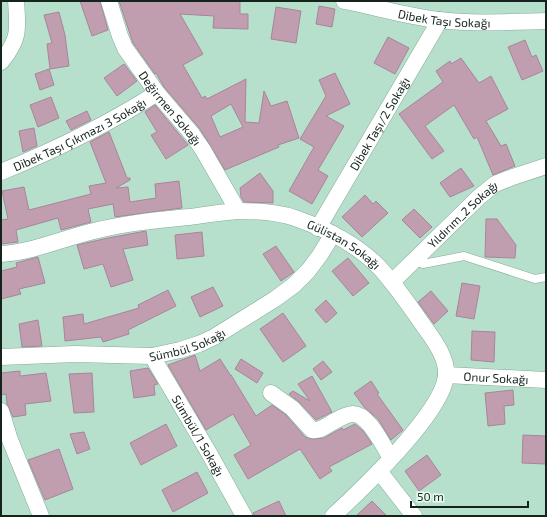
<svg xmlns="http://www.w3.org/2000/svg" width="547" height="517" font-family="'Exo 2',sans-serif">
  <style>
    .building { fill: #c19db0; stroke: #a88599; fill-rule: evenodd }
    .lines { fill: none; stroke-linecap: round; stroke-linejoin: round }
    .lane-casing { stroke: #83ab98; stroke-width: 9 }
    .street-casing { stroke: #83ab98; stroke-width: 17 }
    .lane { stroke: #fff; stroke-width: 8 }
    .street { stroke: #fff; stroke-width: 16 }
    .labels { text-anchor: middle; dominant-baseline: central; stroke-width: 3.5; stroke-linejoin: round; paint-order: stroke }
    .street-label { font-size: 12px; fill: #14241d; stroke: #e7fbf1 }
  </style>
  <rect width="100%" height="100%" fill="#b7e0cc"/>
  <path class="building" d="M80,1H100L108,30L92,36Z
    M119,1H240V14H248V29L213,28L214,16L180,14L203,54L183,65L202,98L205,96L207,99L246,79L245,122L259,123L264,91L271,106L287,101L299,138L278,145L279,147L225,170L200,129L164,87L156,73L155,74L133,43ZM231,104L243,127L220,137L211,116Z
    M319,6L335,9L332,27L316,24Z
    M276,7L301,11L296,43L271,39Z
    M59,12L65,35L69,66L50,69L47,44L52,43L44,15Z
    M388,37L409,48L395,74L374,63Z
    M525,40L532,57L536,55L543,71L522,80L508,47Z
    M461,58L479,83L491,76L508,109L486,121L501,146L506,144L515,166L493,175L477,137L474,139L454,105L425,126L444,151L432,159L399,114L443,82L436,71L450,61L451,64Z
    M124,64L137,81L117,96L104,78Z
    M49,69L54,85L40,90L35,74Z
    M335,73L350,104L326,116L344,126L318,170L328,176L312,204L289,191L314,147L300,139L326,96L319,80Z
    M51,97L59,118L38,127L30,105Z
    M155,105L188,145L166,159L151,135L157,132L145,112Z
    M87,111L91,120L71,130L66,121Z
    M34,128L37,146L23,152L19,131Z
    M109,132L127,178H130V180L116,188L128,187L130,202L156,198L155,184L179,181L182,208L115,217L113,204L88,209L91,222L61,230L58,218L16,230L18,242L1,244V220L8,219L2,191L24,187L29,210L91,194L89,186L106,183L90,142Z
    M461,168L474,186L450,197L440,183Z
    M260,173L273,191V203L244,202L241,197L240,188Z
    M365,195L373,204L376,201L388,213L362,237L342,217Z
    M414,209L432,227L420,238L402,220Z
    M486,219H497L516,245L515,258L485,257Z
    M146,231L148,245L123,249L133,280L111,287L103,264L84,269L77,245L108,238Z
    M202,232L204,256L177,259L175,235Z
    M276,246L294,272L281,281L263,254Z
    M38,257L45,283L19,289L21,294L1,299V271L17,267L16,263Z
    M348,258L369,283L353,296L332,271Z
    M462,283L480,286L474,319L456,316Z
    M213,287L223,306L200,317L191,297Z
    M168,290L176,306L128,330L129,334L103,342L101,337L65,341L63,317L83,314L84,324L139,308L138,305Z
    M431,291L448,311L434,324L418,302Z
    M326,300L337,313L326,323L315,310Z
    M283,313L306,346L283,362L260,329Z
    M38,320L42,346L22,347L19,324Z
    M472,331L495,332L494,362L471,360Z
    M195,355L200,371L220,359L231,376V375L256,416L272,405L286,415L305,437L312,439L324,438L342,428L343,430L355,424L363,431L372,444L329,467L332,471L320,479L300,449L248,479L234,455L251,445L233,414L206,430L168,365Z
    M241,359L263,373L257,383L235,369Z
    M323,361L332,372L321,380L313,369Z
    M148,368L158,384L154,385L155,395L134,398L130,371Z
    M20,371V376L46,373L51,401L25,404L26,415L13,417L7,404L6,394L1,395V373Z
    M92,373L94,412L74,413L69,374Z
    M312,376L332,412L316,420L299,402L289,394L293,391L310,401L298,384Z
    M371,381L379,393L377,394L403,430L391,440L378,419L364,407L354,393Z
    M513,390L514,405L504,406L505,424L488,426L485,393Z
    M166,424L177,446L141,465L130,443Z
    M84,432L90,449L77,454L70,434Z
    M523,435L546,436V464L522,463Z
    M59,449L73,489L45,500L28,460Z
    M427,455L441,475L419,491L405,471Z
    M197,472L208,493L173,512L162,490Z
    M279,501L286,516H253V513Z
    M372,501L387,516H356Z"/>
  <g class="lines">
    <g class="lane-casing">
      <path id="lane" d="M413,261L423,264L464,256L535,279L546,277"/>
    </g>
    <g class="street-casing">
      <g id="street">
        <path id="s1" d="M109,1L120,36L125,48L157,93L192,134L203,150L238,211"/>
        <path id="s2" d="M344,1C376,7 406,16 438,20C473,24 510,22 546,21"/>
        <path d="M1,62C20,39 18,29 16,1"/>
        <path id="s3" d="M1,172C55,150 107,125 157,93"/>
        <path id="s4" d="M318,228L440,20"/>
        <path id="s5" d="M1,254C33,252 64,238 94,231C125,223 158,220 189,217C206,215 222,212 239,211C257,211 278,212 295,218C324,228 356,244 378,266C395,284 409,305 423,325C433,339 448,358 446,376C442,413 362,489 333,516"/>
        <path id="s6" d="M392,282L479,197L495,184L510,178L546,166"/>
        <path id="s7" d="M152,356L209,453L244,516"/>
        <path id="s8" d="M1,357L75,354L152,356L180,350L199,344L214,337L275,299L294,285L308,271L320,255L333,234"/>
        <path id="s9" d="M446,375L546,380"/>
        <path d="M271,393L292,408L312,430C320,431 326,426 333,422C339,419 346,414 353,414C369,414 383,446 391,458"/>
        <path d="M1,411L10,440L41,516"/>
        <path d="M379,471L414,516"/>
      </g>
    </g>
    <use href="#lane" class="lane"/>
    <use href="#street" class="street"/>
  </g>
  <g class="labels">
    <g class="street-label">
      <text stroke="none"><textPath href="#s2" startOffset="102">Dibek Taşı Sokağı</textPath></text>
      <text stroke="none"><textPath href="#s1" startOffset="125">Değirmen Sokağı</textPath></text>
      <text stroke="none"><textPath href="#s4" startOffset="121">Dibek Taşı/2 Sokağı</textPath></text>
      <text stroke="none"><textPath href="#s3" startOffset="87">Dibek Taşı Çıkmazı 3 Sokağı</textPath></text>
      <text stroke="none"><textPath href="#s6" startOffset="98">Yıldırım_2 Sokağı</textPath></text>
      <text stroke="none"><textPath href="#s5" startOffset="355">Gülistan Sokağı</textPath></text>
      <text stroke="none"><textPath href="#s8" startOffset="188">Sümbül Sokağı</textPath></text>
      <text stroke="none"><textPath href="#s9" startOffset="50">Onur Sokağı</textPath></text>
      <text stroke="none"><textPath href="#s7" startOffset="92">Sümbül/1 Sokağı</textPath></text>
    </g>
  </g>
  <rect width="547" height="517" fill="none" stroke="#14241d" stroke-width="4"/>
  <path d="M411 501v6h117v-6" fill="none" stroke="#14241d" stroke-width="2"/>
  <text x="417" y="501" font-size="12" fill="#14241d" stroke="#e7fbf1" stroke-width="3" paint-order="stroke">50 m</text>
</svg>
